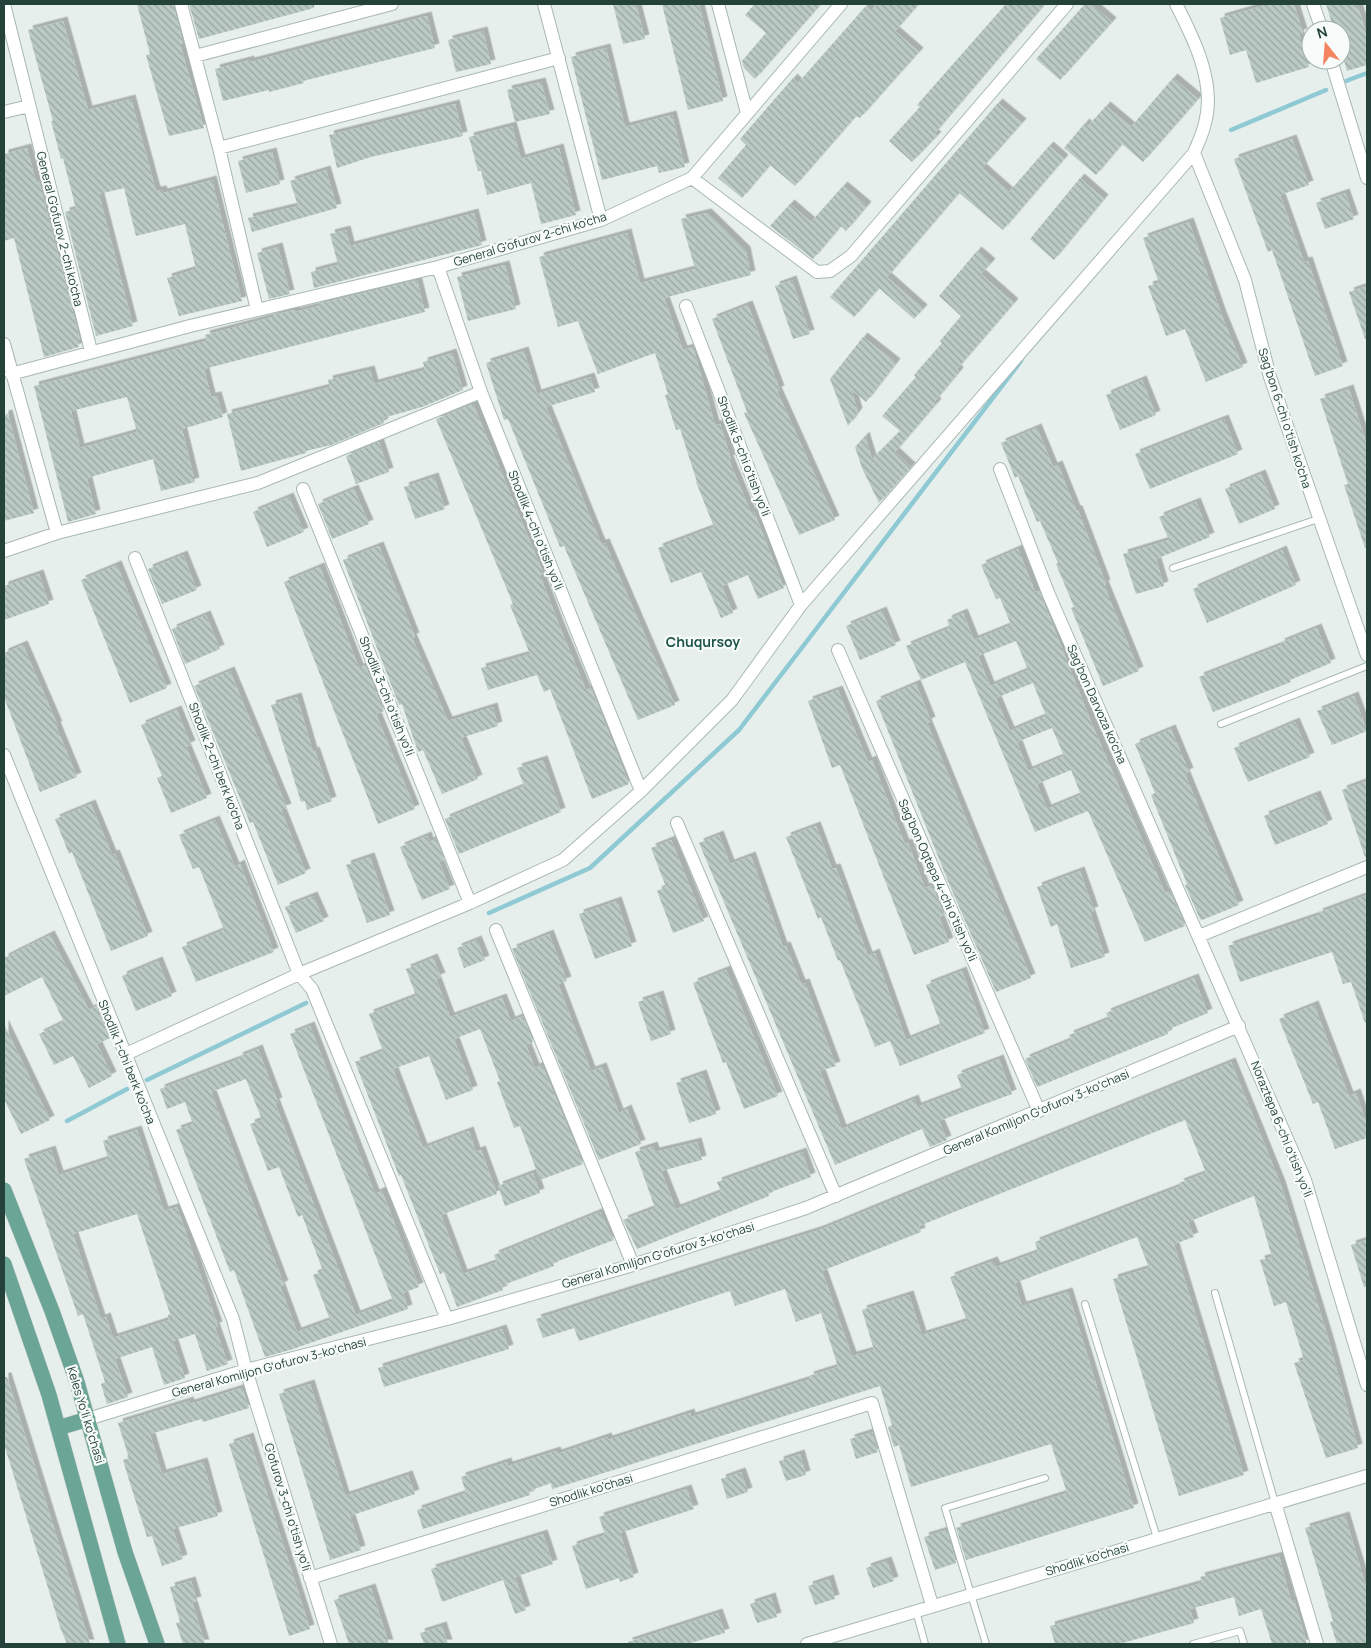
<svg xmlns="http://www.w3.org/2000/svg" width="1371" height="1648" font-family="Manrope,sans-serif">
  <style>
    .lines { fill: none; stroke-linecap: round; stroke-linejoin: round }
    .stream { stroke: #8ec9d4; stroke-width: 4.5 }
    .building { fill: url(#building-back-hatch); fill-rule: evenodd; filter: url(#shadow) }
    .service-casing { stroke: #a8b8b2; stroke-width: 8 }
    .minor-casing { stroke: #a8b8b2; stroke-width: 14 }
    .primary-casing { stroke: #c2cac8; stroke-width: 16 }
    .service { stroke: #fff; stroke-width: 6 }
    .minor { stroke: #fff; stroke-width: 12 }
    .primary { stroke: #6aa596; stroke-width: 15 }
    .labels { text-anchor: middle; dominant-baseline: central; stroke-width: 4.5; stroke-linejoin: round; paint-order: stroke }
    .street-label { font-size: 12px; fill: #24423a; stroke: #f7fbf9 }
    .neighbourhood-label { font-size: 14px; font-weight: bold; fill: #1f5548; stroke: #f7fbf9 }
  </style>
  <defs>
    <pattern id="building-back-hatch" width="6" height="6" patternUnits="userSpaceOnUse" patternTransform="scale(1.25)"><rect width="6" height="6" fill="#bbcac4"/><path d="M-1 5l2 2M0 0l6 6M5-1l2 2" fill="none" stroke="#98a6a0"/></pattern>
    <filter id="shadow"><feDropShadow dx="4.5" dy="-4.5" stdDeviation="0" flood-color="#0004"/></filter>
  </defs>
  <rect width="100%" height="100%" fill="#e6efeb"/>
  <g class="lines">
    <path class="stream" d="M1346,81L1367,73
      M1231,130L1326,90
      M489,913L590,868L739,730L1021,361
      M147,1080L306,1003
      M67,1121L127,1089"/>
  </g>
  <path class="building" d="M137,4H173L183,43L180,44L204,128L169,136L146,55L150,54Z
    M189,4H314V8L199,39Z
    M613,4H636L645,39L623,44Z
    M662,4H699L723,101L688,110Z
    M755,4H821L755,79L744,68L742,61L766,33L745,15Z
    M877,4H919L895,31L919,52L860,118L856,116L795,186L770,165L742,198L718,178L746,145L740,139L793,78L798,83L866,6L871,11Z
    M1006,4H1045L934,134L937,136L912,162L889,141L920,107L917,105Z
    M1085,4H1091L1112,22L1060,80L1036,59Z
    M1269,4H1294L1303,33L1299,34L1309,67L1256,83L1246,50L1230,55L1220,18Z
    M1326,4H1357L1367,35V65L1347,71L1341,50V30H1334Z
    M427,16L435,48L303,81L304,83L269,92V90L223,101L215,69L250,60V62Z
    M63,21L88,110L131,99L156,191L162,190L163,193L212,180L242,301L179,316L167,278L196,269L185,224L136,236L124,188L99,194L133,326L96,336L65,212L76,209L63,158L61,159L51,121H53L28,30Z
    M483,31L491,64L456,72L448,40Z
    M606,48L625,127L672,115L685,167L659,173L657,166L602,180L571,57Z
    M1173,78L1198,99L1143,162L1122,144L1096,175L1064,148L1085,123L1088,126L1106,106L1131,127Z
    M541,82L550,114L515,122L507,90Z
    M998,103L1022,123L982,168L1009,192L1049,146L1064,159L1003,230L959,193L887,277L923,309L914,319L879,288L854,317L830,297Z
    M455,104L463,136L371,157L337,168L329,135Z
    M512,126L521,159L559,148L576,215L541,224L531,183L487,195L481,171H478L469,137Z
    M1292,139L1309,185L1280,195L1304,262L1308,261L1343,366L1315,376L1272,250L1268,252L1234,159Z
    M27,148L36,182L39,181L80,340H77L79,347L44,357L14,238L4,241V154Z
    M272,152L280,184L246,193L238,161Z
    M326,170L337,208L252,232L248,218L298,206L290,181Z
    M1080,178L1104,199L1054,260L1030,239Z
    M843,186L867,206L846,231L841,226L813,259L770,226L790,204L811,222Z
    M1345,193L1354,219L1325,229L1316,203Z
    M474,213L482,245L314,288L311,272L338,265L330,234L346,230L350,246Z
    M707,213L746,251L751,275L664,298L683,350L693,347L715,425L720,424L731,459L729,460L751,513L754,512L784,588L758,599L748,575L722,586L733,613L721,618L701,572L671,583L658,548L714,527L696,482H697L680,429L676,430L665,395L668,394L655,353L598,374L578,321L558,327L539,257L627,233L640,283L695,269L681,219Z
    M1189,222L1222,316L1243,367L1206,382L1185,329L1166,336L1148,286L1159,283L1143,238Z
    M278,247L290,294L269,299L257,253Z
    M977,251L991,263L981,274L1014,303L957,369L959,372L935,401L937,403L895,452L911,467L879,503L862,468L855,447L865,436L872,459L900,431L882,416L916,377L914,375L942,343L940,341L961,316L939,296Z
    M505,265L516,309L468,321L457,277Z
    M417,280L425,312L204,369L211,397L217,396L223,417L182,429L195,482L161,491L153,459L87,478L96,514L68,522L34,386L207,341L205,335L273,317V315L294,310L295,312L319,306L318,304ZM127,397L137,432L80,448L71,411Z
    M792,280L810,334L793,339L775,286Z
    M1367,286V339H1365L1349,292Z
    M748,305L780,390L777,391L835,520L799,535L744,413L747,412L712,319Z
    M863,337L896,363L866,402L851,389L858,412L848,426L830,379Z
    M524,351L537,394L590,377L595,392L546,407L601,544L605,543L675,705L638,720L564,546L560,547L508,419L504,420L486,363Z
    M452,353L463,390L422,407L383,418L384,423L331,445L306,451V453L241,471L227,414L330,387L328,380L370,370L374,384L425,370L423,362Z
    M1142,380L1156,415L1120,430L1106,395Z
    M1349,389L1367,446V547L1365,548L1344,485L1348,484L1320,399Z
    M473,404L543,573L540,575L559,625L586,690L591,688L629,784L592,799L550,689L544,692L537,675L488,690L481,668L530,654L510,605L513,604L436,419Z
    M8,414L34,513L4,521V415Z
    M1224,419L1238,454L1150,489L1135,454Z
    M1037,428L1053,467L1058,465L1076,510H1078L1106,584L1104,585L1139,671L1103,686L1071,608L1074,607L1056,564L1058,563L1040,521L1037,522L1018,476L1015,478L1001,443Z
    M379,442L389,472L356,484L346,456Z
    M1261,474L1275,509L1239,524L1225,489Z
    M434,477L445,509L415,519L404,487Z
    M354,489L369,524L332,539L318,504Z
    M289,497L304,532L267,547L253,512Z
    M1196,502L1210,537L1156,559L1164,586L1136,594L1123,554L1169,540L1159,517Z
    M379,546L415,637L412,638L448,721L493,707L498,726L461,738L478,779L442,794L423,750L418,752L402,704L399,705L343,560Z
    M1018,549L1035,592L1039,591L1053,626L1091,722L1165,893L1170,891L1185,926L1145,942L1088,811L1035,832L965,662L921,680L906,646L950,628L947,620L963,613L974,640L1011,625L1000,598L996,599L981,565ZM1016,641L1028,670L990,686L978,656ZM1033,683L1046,716L1010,731L996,698ZM1052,728L1064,756L1028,771L1017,742ZM1071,770L1081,795L1047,809L1037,784Z
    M1282,550L1296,585L1207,623L1193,589Z
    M183,555L197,590L162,604L148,569Z
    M117,565L167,688L130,703L81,580Z
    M320,567L359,668L365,665L384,711L376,714L415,809L378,824L284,582Z
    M39,574L49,604L4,620V586Z
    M882,611L896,645L860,660L846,626Z
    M206,615L220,649L185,664L172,629Z
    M1317,628L1331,663L1290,680L1291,682L1213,712L1199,677L1281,645L1280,643Z
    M23,645L58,726H56L77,777L40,792L4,697V653Z
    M230,671L287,808L281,810L306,873L278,885L253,822L250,823L194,686Z
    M916,684L931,721L927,723L1031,978L996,992L947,879L876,701Z
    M838,690L868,762L872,760L905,844L908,843L925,888L932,885L944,915L939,917L949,942L914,955L840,765L832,768L808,701Z
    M1354,696L1367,731L1332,745L1317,711Z
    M297,697L313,752L315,751L332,801L307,810L305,801L301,802L271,705Z
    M177,710L191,745L186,747L207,798L171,813L157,778L162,776L141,725Z
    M1295,722L1310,757L1248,782L1234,748Z
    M1171,729L1189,772L1185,774L1239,905L1202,920L1200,919L1185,885L1187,884L1151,795L1155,793L1135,744Z
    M543,760L561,812L459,854L445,819L524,786L517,768Z
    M1367,781V857H1365L1342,790Z
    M1316,795L1328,824L1275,845L1264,816Z
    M91,804L112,855L115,854L148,936L111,951L72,852L69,854L55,819Z
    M215,820L235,867L240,864L274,952L196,982L182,947L224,930L199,867L193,869L179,835Z
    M816,826L832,869L836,868L868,956L875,953L906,1040L941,1026L926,985L962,971L985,1033L900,1066L890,1041L875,1047L840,960L838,961L821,917L818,919L786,837Z
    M719,835L730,864L751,856L783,947L786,946L801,984L805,983L836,1066L820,1071L842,1129L914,1099L917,1107L962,1090L957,1075L999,1059L1012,1094L939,1121L947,1140L930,1147L922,1129L835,1165L699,843Z
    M427,836L429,842L436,839L444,860L439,862L450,889L422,900L400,847Z
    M671,840L704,921L673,933L657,891L666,887L651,848Z
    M370,857L390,915L367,923L346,865Z
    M1080,871L1094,911L1090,912L1105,957L1071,968L1057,924L1051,927L1037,887Z
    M1367,895V1023H1365L1351,982L1343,984L1332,952L1240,982L1228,946L1319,915L1318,913Z
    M313,896L324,921L296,933L285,907Z
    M617,901L632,946L595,959L579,914Z
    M549,934L567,981L558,984L591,1071L602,1067L619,1113L627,1109L641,1144L599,1160L512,949Z
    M50,935L89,1010L96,1006L110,1038L97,1044L112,1076L89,1088L73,1056L54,1065L39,1034L64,1022L42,977L4,996V958Z
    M477,940L485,960L464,968L457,948Z
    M433,958L441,977L436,979L450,1017L502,998L511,1021L523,1016L533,1042L526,1045L535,1068L542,1065L583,1164L540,1180L520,1126L514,1128L497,1082L500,1081L480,1029L454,1039L473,1090L446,1100L429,1056L393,1069L423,1148L469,1131L476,1152L481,1150L497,1194L441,1215L463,1274L497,1262L494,1255L600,1212L614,1240L553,1263L554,1266L501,1286L503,1290L457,1307L444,1272L440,1274L401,1175L399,1176L355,1062L383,1051L369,1014L416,996L406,969Z
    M158,961L172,996L136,1011L122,976Z
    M726,970L778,1096L744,1109L726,1062L723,1063L693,983Z
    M1194,978L1208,1013L1167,1030L1168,1034L1037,1087L1025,1059L1071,1040L1069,1035L1109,1019L1106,1013Z
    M659,995L671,1034L651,1041L638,1002Z
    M1314,1005L1349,1096L1356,1093L1367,1125V1138L1335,1149L1318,1102L1313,1104L1279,1019Z
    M4,1024L50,1120L21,1134L4,1099Z
    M310,1026L375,1194L382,1191L419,1287L403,1293L408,1309L290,1350L265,1357L234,1270L230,1272L176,1130L193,1124L185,1102L167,1109L160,1089L239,1059L238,1057L258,1049L278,1102L275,1103L356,1315L393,1301L290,1034ZM246,1079L262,1120L250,1124L268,1171L279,1167L298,1217L302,1215L323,1271L313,1275L330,1320L297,1332L280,1286L284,1285L211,1092Z
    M1231,1062L1281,1185L1329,1341L1358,1448L1326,1458L1294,1363L1304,1360L1286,1302L1274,1306L1260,1260L1272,1257L1254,1196L1188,1222L1194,1237L1174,1244L1244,1475L1179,1496L1113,1279L1149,1268L1137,1237L1015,1283L1022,1306L1068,1292L1134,1508L966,1560L956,1528L1067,1493L1051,1444L911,1487L899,1445L894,1447L888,1427L892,1425L880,1386L572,1483L552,1489L551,1483L529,1491L530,1495L423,1529L417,1510L466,1493L461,1477L507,1462L508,1466L556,1451L557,1454L607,1437L608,1440L690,1413L691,1417L810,1379L809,1376L838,1367L821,1313L796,1322L785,1289L735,1306L730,1291L579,1341L574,1328L543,1338L536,1319L819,1230ZM1185,1120L1206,1173L1179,1183L1181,1186L1035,1242L1038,1252L996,1267L993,1261L950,1277L967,1321L922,1335L909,1295L862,1310L874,1350L852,1356L822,1271L921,1232L919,1226Z
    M702,1074L716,1114L689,1123L676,1083Z
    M137,1130L164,1211L177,1207L218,1326L215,1327L228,1364L207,1371L195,1334L173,1341L185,1378L164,1385L152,1347L115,1359L128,1397L107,1404L101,1384L105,1382L83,1314L78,1316L24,1159L51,1150L59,1175L108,1159L103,1141ZM137,1214L170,1314L168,1315L169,1320L113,1338L106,1317L101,1319L73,1234Z
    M697,1142L702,1160L661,1171L676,1209L721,1192L717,1182L802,1152L811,1177L768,1193L769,1196L637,1249L623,1220L655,1208L635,1152L653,1146L655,1152Z
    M533,1173L540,1193L505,1206L498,1186Z
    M1367,1240V1287H1364L1351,1245Z
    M502,1329L509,1349L384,1387L378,1368Z
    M4,1377H7L90,1644H67L60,1627L4,1444Z
    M310,1384L345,1496L408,1475L415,1494L350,1516L361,1550L330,1560L279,1394Z
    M242,1388L249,1408L203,1422L202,1419L150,1434L162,1474L203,1462L218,1516L173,1529L183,1559L162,1566L152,1536L147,1537L129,1480L123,1460L129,1458L118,1423L189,1401L190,1404Z
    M872,1432L878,1452L856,1459L850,1439Z
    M249,1437L310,1629L289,1636L229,1444Z
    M800,1454L806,1475L786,1481L779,1461Z
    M741,1472L748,1492L727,1499L721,1479Z
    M687,1489L694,1509L620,1533L634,1577L620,1582L619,1578L586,1589L572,1546L605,1535L599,1517Z
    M1345,1516L1367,1590V1644H1337L1330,1622L1333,1621L1305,1528Z
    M947,1530L956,1563L935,1570L924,1537Z
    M543,1534L553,1564L515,1577L526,1610L515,1614L503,1580L442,1602L431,1569Z
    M1279,1556L1291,1601L1294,1600L1307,1644H1272L1261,1609L1239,1616L1234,1597L1190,1609L1194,1623L1119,1644H1055L1050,1626L1202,1583L1200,1577Z
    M887,1561L894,1581L873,1588L866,1568Z
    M829,1579L835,1599L815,1605L808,1586Z
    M191,1581L197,1601L192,1602L205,1644H183L176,1623L180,1622L170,1587Z
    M371,1588L389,1644H349L334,1600Z
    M771,1597L777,1617L757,1623L750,1604Z
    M718,1613L725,1633L687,1644H628V1642Z
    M442,1626L448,1644H424L420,1633Z"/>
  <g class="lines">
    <g class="service-casing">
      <path id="service" d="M1173,568L1318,519
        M1221,724L1367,666
        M1215,1293L1275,1503
        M1085,1304L1157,1538
        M916,1611L925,1644
        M986,1644L945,1508L1045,1478
        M1193,1644L1240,1631L1244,1644"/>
    </g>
    <g class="minor-casing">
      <path id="minor" d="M4,4L91,351
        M181,4L219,148L257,310
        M544,4L601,220
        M718,4L747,113
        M1313,4L1322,30
        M195,56L392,4
        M1331,60L1367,178
        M4,112L29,106
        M219,148L559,58
        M1194,153L1245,280L1270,377L1367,655
        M692,178L817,272L830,271L851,256L1067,4
        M438,267L481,392L641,791
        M686,306L801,605
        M4,344L57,533
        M11,374L190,326L438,267L601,220L692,178L841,4
        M1000,469L1049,595L1305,1180L1367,1385
        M303,489L470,903
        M4,551L57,533L258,483L481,392
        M135,558L299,974L312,989L447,1319
        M838,650L1039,1111
        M4,755L233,1319L246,1370L331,1644
        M677,823L836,1196
        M496,930L633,1265
        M1199,936L1367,867
        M124,1055L299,974L470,903L563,860L641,791L732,700L801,605L1194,153C1198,143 1203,133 1205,123C1216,83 1194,39 1176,4
        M88,1419L246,1370L447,1319L633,1265L806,1208L1239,1026
        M1275,1503L1317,1644
        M310,1578L872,1403L932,1605
        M807,1644L1367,1476"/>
    </g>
    <g class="primary-casing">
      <path id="primary" d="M4,1190L52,1311L77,1382L125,1552L157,1644
        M4,1264L49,1395L118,1644
        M58,1428L88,1419"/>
    </g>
    <use href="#service" class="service"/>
    <use href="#minor" class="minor"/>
    <use href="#primary" class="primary"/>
  </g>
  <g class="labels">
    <g class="street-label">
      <text transform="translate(60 229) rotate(76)">General G'ofurov 2-chi ko'cha</text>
      <text transform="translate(530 239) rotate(-17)">General G'ofurov 2-chi ko'cha</text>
      <text transform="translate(1285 418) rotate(72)">Sag'bon 6-chi o'tish ko'cha</text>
      <text transform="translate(744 456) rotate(69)">Shodlik 5-chi o'tish yo'li</text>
      <text transform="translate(536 530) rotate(68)">Shodlik 4-chi o'tish yo'li</text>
      <text transform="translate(387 696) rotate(68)">Shodlik 3-chi o'tish yo'li</text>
      <text transform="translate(1097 704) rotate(66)">Sag'bon Darvoza ko'cha</text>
      <text transform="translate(217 766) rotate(69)">Shodlik 2-chi berk ko'cha</text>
      <text transform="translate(938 880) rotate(66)">Sag'bon Oqtepa 4-chi o'tish yo'li</text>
      <text transform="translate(127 1062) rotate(68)">Shodlik 1-chi berk ko'cha</text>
      <text transform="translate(1036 1112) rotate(-23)">General Komiljon Gʻofurov 3-koʻchasi</text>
      <text transform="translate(1282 1129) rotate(68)">Noraztepa 6-chi o'tish yo'li</text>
      <text transform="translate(658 1255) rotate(-17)">General Komiljon Gʻofurov 3-koʻchasi</text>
      <text transform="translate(269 1367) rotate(-15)">General Komiljon Gʻofurov 3-koʻchasi</text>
      <text transform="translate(86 1415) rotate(73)">Keles Yoʻli koʻchasi</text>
      <text transform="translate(591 1490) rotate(-17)">Shodlik ko'chasi</text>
      <text transform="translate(288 1507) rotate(73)">G'ofurov 3-chi o'tish yo'li</text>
      <text transform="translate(1087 1559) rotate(-17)">Shodlik ko'chasi</text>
    </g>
    <g class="neighbourhood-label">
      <text x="703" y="641">Chuqursoy</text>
    </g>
  </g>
  <rect width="1371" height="1648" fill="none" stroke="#24423a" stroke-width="10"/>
  <g transform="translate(1326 45) rotate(343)"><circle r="24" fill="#f7fbf9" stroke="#a3b1ad"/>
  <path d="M0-4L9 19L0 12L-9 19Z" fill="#f4845f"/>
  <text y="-8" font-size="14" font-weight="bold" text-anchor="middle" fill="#24423a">N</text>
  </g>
</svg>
